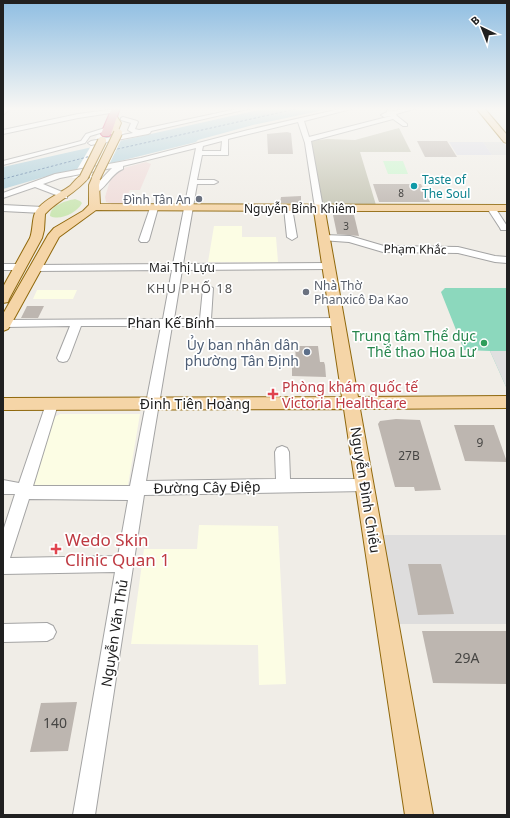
<svg xmlns="http://www.w3.org/2000/svg" width="510" height="818" font-family="'Noto Sans',sans-serif">
  <style>
    .residential { fill: #dedddd }
    .commercial { fill: #efdad8 }
    .education { fill: #fcfde4 }
    .construction { fill: #c4c4b3 }
    .grass { fill: #cae6b2 }
    .park { fill: #c9f6cd }
    .pitch { fill: #8cd8bd }
    .parking { fill: #e0e0e0 }
    .plaza { fill: #dcdce6 }
    .water { fill: #abceda }
    .pier { fill: #fff }
    .lines { fill: none; stroke-linecap: round; stroke-linejoin: round }
    .ferry { stroke: #5077a1; stroke-width: 1; stroke-dasharray: 2.5 2; stroke-linecap: butt }
    .building { fill: #bdb6b0 }
    .minor-casing { stroke: #a4a4a4; stroke-width: 2 }
    .major-casing { stroke: #90680c; stroke-width: 2 }
    .highway-casing { stroke: #ce3565; stroke-width: 2 }
    .minor { fill: #fff; fill-rule: evenodd }
    .major { fill: #f5d5a7; fill-rule: evenodd }
    .highway { fill: #e196a2; fill-rule: evenodd }
    .major-bridge-casing { stroke: #90680c; stroke-width: 10; stroke-linecap: butt }
    .major-bridge { stroke: #f5d5a7; stroke-width: 8 }
    .culture-dot { fill: #0f9aa8; stroke: #fff; stroke-width: 1.5 }
    .worship-dot { fill: #6b7280; stroke: #fff; stroke-width: 1.5 }
    .leisure-dot { fill: #2e9e5b; stroke: #fff; stroke-width: 1.5 }
    .service-dot { fill: #5c6f8a; stroke: #fff; stroke-width: 1.5 }
    .health-dot { fill: #e0444e; stroke: #fff; stroke-width: 1.5 }
    .labels { text-anchor: middle; dominant-baseline: central; stroke-width: 3.5; stroke-linejoin: round; paint-order: stroke }
    .far-number-label { font-size: 10px; fill: #474644 }
    .far-culture-label { font-size: 12px; fill: #0d838f; stroke: #fff; text-anchor: start }
    .far-worship-label { font-size: 12px; fill: #5b616d; stroke: #fff; text-anchor: end }
    .far-street-label { font-size: 12px; fill: #202020; stroke: #fff }
    .number-label { font-size: 12px; fill: #474644 }
    .far-neighbourhood-label { font-size: 13px; letter-spacing: 1px; fill: #535353; stroke: #fff }
    .street-label { font-size: 14px; fill: #202020; stroke: #fff }
    .leisure-label { font-size: 14px; fill: #27864d; stroke: #fff; text-anchor: end }
    .service-label { font-size: 14px; fill: #4e5e75; stroke: #fff; text-anchor: end }
    .health-label { font-size: 14px; fill: #be3a42; stroke: #fff; text-anchor: start }
    .near-number-label { font-size: 14px; fill: #474644 }
    .near-health-label { font-size: 17px; fill: #be3a42; stroke: #fff; text-anchor: start }
  </style>
  <rect width="100%" height="100%" fill="#f0ede7"/>
  <path class="residential" d="M382,535H507V624H398Z"/>
  <path class="commercial" d="M146,162L151,164L140,190H130L123,204H113L106,202L105,197L113,171Z"/>
  <path class="education" d="M214,226H242V237H276L278,262H208Z
    M37,290H77L73,299H33Z
    M60,414H140L127,491H33L29,486L53,418Z
    M199,525L278,526L286,684L259,685L258,645L131,644L144,549H197Z"/>
  <path class="construction" d="M399,128L411,152H360L376,205H329L322,202L310,141L327,139L355,140Z"/>
  <path class="grass" d="M75,199L80,201L82,203C77,213 60,221 50,216C50,205 66,201 75,199Z"/>
  <path class="park" d="M383,161H403L408,174H388Z"/>
  <path class="pitch" d="M445,288H507V389L490,351L464,350L441,292Z"/>
  <path class="parking" d="M483,142H503L507,147V155H492Z
    M490,351H507V389Z"/>
  <path class="plaza" d="M449,142H483L492,155H457Z"/>
  <path class="water" d="M267,108H334L253,125L198,140L196,142L112,163L44,177L3,189V167Z"/>
  <path class="pier" d="M125,132L103,177L72,178L98,134Z"/>
  <g class="lines">
    <path class="ferry" d="M113,150L300,108
      M3,179L91,156"/>
  </g>
  <path class="building" d="M287,132L291,133L293,154H268L267,134Z
    M417,141H447L457,157H425Z
    M373,184H421L430,202H379Z
    M301,196V203H280L281,197Z
    M333,215H354L359,236L337,234Z
    M27,306H44L38,318H21Z
    M295,346H318L320,362H324L325,365L326,377L292,376V362H296Z
    M396,419L420,420L441,490L415,491L414,487H395L378,424L380,421Z
    M454,425H494L507,462L465,461Z
    M408,564H441L454,614L418,615Z
    M422,631H507V684L433,683Z
    M77,702L68,751L30,752L41,703Z"/>
  <g class="lines">
    <g class="minor-casing">
      <path id="minor" d="M5,108H11L3,115V109Z
        M241,108H252L151,131L150,133L148,134L91,145L88,143L91,141L133,133L128,130L131,123L121,120V118L123,117L137,121L138,122L135,129L139,130Z
        M344,108H355L304,121L309,137L391,116L384,117L381,115L387,112V110L394,111L406,108H417L396,114L397,116L407,124V126H403L393,119L311,141L323,208L322,210H316L315,208L305,143L298,122L228,139V155H202L197,180H214L218,182L214,184H197L183,264L329,263L334,266L329,269L182,270L174,319H200L203,288L208,285L213,288L211,319L338,318L342,319L344,322L342,325L338,326H172L146,481L276,479L275,452L277,448L282,446L287,448L289,452L290,479H365L370,480L372,485L370,490L365,491L144,495L95,815H73L115,572L3,574V531L15,494H3V480L19,483L46,404L47,400L52,399L57,400L58,404L33,486H130L161,326H81L69,358L67,361L63,362L59,361L57,358L70,326L5,327L3,326V320L163,319L172,270L35,271L30,268L35,265L173,264L196,148L123,166V169C110,174 106,190 93,194L89,192L112,168L60,178L43,184L67,194V198H64L35,187L3,198V193L55,174L141,158L248,130ZM222,141L221,151H202L203,146ZM29,499L128,500L118,556L10,558Z
        M115,109L117,110V112L78,118L3,134V130L78,114Z
        M108,127L110,128V130L90,136L85,143L3,165V161L66,145L81,141L86,134Z
        M3,205L43,207L47,210L43,213L3,211Z
        M154,205L158,208L149,240L147,242H141L139,240L150,208Z
        M288,205L292,208L297,237L292,240L287,237L284,208Z
        M491,205L494,206L507,226V230H501L500,228L487,208Z
        M324,235L350,236L384,246L458,247L495,256L507,257V263L495,262L458,253L383,252L349,242L321,240L319,238L321,236Z
        M3,264H21L26,267L21,270H3Z
        M47,623L53,626L56,632L53,638L47,641L3,642V624Z"/>
    </g>
    <g class="major-casing">
      <path id="major" d="M476,108H484L507,135V143L504,142Z
        M110,115H116L121,123L117,133L113,135L109,133L113,123L109,117Z
        M84,174L89,177C77,193 58,200 45,214L44,230L42,238L9,299L8,302L3,303V287L30,238C33,230 32,220 35,213C41,201 59,194 70,186C74,182 78,176 84,174Z
        M96,175L101,178L99,185L100,204L507,205V211H325L358,397L507,396V408L360,409L433,815H405L344,409L3,410V398L342,397L314,211L96,210L59,237L10,326L8,329L3,331V314L48,235L54,228L83,211L89,205V185L93,176Z"/>
    </g>
    <g class="highway-casing">
      <path id="highway" d="M112,108H120L111,134L109,136H103L101,134Z"/>
    </g>
    <use href="#minor" class="minor"/>
    <use href="#major" class="major"/>
    <use href="#highway" class="highway"/>
    <g class="major-bridge-casing">
      <path id="major-bridge" d="M84,177L102,141
        M96,178L118,133"/>
    </g>
    <use href="#major-bridge" class="major-bridge"/>
  </g>
  <linearGradient id="sky" x2="0" y2="1"><stop stop-color="#8fbee2"/><stop offset="0.49" stop-color="#f8f7f4"/><stop offset="1" stop-color="#f8f7f4" stop-opacity="0"/></linearGradient>
  <rect width="510" height="222" fill="url(#sky)"/>
  <circle class="culture-dot" cx="414" cy="186" r="4"/>
  <g class="worship-dot">
    <circle cx="199" cy="199" r="4"/>
    <circle cx="306" cy="292" r="4"/>
  </g>
  <circle class="leisure-dot" cx="484" cy="343" r="4"/>
  <circle class="service-dot" cx="307" cy="352" r="4"/>
  <g class="health-dot">
    <path d="M271 388h4v4h4v4h-4v4h-4v-4h-4v-4h4z"/>
    <path d="M54 543h4v4h4v4h-4v4h-4v-4h-4v-4h4z"/>
  </g>
  <g class="labels">
    <g class="far-number-label">
      <text x="401" y="193">8</text>
      <text x="346" y="226">3</text>
    </g>
    <g class="far-culture-label">
      <text x="422" y="179">Taste of<tspan x="422" dy="14">The Soul</tspan></text>
    </g>
    <g class="far-worship-label">
      <text x="191" y="199">Đình Tân An</text>
      <text x="314" y="285" text-anchor="start">Nhà Thờ<tspan x="314" dy="14">Phanxicô Đa Kao</tspan></text>
    </g>
    <g class="far-street-label">
      <text x="300" y="208">Nguyễn Bỉnh Khiêm</text>
      <text transform="translate(415 249) rotate(1)">Phạm Khắc</text>
      <text x="182" y="267">Mai Thị Lựu</text>
    </g>
    <g class="number-label">
      <text x="480" y="442">9</text>
      <text x="409" y="455">27B</text>
    </g>
    <g class="far-neighbourhood-label">
      <text x="190" y="288">KHU PHỐ 18</text>
    </g>
    <g class="street-label">
      <text x="171" y="322">Phan Kế Bính</text>
      <text x="195" y="403">Đinh Tiên Hoàng</text>
      <text transform="translate(207 487) rotate(-1)">Đường Cây Điệp</text>
      <text transform="translate(366 490) rotate(81)">Nguyễn Đình Chiểu</text>
      <text transform="translate(114 633) rotate(-81)">Nguyễn Văn Thủ</text>
    </g>
    <g class="leisure-label">
      <text x="476" y="335">Trung tâm Thể dục<tspan x="476" dy="16">Thể thao Hoa Lư</tspan></text>
    </g>
    <g class="service-label">
      <text x="299" y="344">Ủy ban nhân dân<tspan x="299" dy="16">phường Tân Định</tspan></text>
    </g>
    <g class="health-label">
      <text x="282" y="386">Phòng khám quốc tế<tspan x="282" dy="16">Victoria Healthcare</tspan></text>
    </g>
    <g class="near-number-label">
      <text x="467" y="657">29A</text>
      <text x="55" y="722">140</text>
    </g>
    <g class="near-health-label">
      <text x="65" y="539">Wedo Skin<tspan x="65" dy="20">Clinic Quan 1</tspan></text>
    </g>
  </g>
  <rect width="510" height="818" fill="none" stroke="#202020" stroke-width="8"/>
  <g transform="translate(482 28) rotate(317)" stroke="#ffffff" stroke-width="3" paint-order="stroke">
  <path d="M0-3L7 15L0 10L-7 15Z" fill="#202020"/>
  <text y="-6" font-size="11" font-weight="bold" text-anchor="middle" fill="#202020">B</text>
  </g>
</svg>
